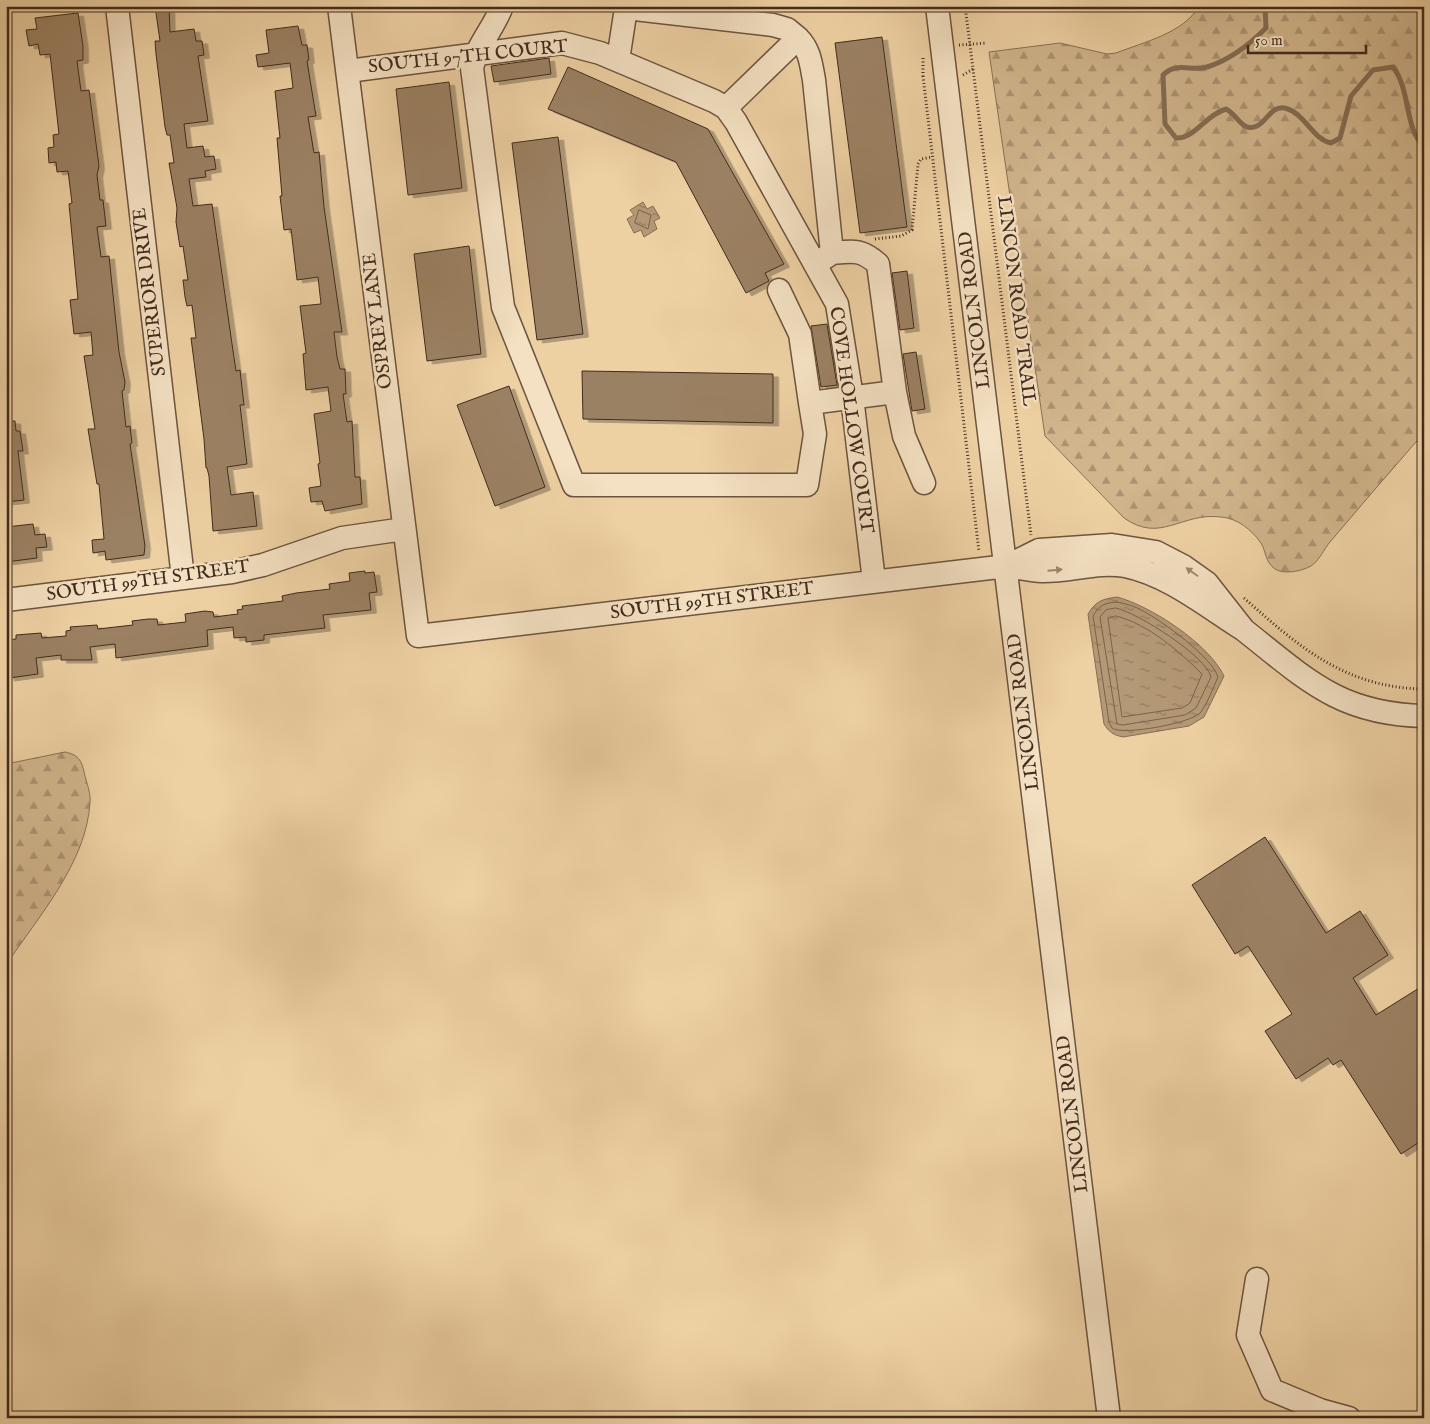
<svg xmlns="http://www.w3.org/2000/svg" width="1430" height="1424" font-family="'IM FELL English',serif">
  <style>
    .forest { fill: url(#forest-firs); stroke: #8a7055 }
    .water { fill: url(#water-ripples); stroke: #866d53 }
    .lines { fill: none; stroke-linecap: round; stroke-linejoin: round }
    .shore { stroke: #7b624a; stroke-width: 1 }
    .stream { stroke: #866d53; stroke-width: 5 }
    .building { fill: #9b8163; stroke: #422b1e; filter: url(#shadow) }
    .minor-casing { stroke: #6d543f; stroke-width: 25 }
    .path { stroke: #422b1e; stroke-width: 3; stroke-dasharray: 1 2.5; stroke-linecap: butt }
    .minor { stroke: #f4e1c3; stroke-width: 22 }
    .oneway { fill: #9b8670 }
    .labels { text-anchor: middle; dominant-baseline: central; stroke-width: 5; stroke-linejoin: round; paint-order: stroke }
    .street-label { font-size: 19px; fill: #422b1e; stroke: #f4e1c3 }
  </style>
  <defs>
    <pattern id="forest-firs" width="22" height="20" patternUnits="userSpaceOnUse" patternTransform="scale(1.25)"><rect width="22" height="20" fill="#d1b58c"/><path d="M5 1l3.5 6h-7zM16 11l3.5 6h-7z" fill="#ab9372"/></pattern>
    <pattern id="water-ripples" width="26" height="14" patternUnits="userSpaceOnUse" patternTransform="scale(1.25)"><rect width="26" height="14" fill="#b49976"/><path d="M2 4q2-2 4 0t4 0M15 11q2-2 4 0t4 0" fill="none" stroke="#947d60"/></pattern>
    <filter id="shadow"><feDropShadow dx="5.5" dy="3" stdDeviation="0" flood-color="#0004"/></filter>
  </defs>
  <rect width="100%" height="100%" fill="#eed1a3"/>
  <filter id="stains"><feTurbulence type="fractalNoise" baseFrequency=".004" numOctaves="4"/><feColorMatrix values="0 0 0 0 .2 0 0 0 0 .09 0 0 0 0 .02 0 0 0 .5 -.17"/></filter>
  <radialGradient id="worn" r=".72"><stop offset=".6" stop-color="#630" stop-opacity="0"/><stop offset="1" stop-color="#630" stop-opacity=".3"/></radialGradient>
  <path class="forest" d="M1199,6H1413L1424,22V439L1416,442C1387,475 1358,509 1330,542C1324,549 1319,561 1311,566C1302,571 1284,575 1275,569C1265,562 1266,551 1261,543C1252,530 1237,518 1221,517C1181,512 1161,544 1124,518L1045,436L989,52L1060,43L1107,54L1116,53C1144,42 1184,33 1199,6Z
    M65,752C80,755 82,762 85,776C87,784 91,794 90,802C87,862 38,917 6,965V764Z"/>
  <path class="water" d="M643,202L647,209L653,206L660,218L654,221L657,229L644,237L641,230L634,233L627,219L634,215L630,210Z
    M1117,597C1151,606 1209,644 1224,676L1204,717L1189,726L1123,737C1113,735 1109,732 1104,724L1088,614C1096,601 1102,599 1117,597Z"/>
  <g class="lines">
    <path class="shore" d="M639,210L651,215L648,229L635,223Z
      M1117,602C1126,604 1135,606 1143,611C1162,621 1212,657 1218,677C1213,688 1208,702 1201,712C1193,723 1122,736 1112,728L1109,722L1093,616C1099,605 1105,603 1117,602Z
      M1116,608C1138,613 1206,656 1211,677L1196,708L1185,715L1123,725L1117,724L1100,617L1106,610Z
      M1116,616C1148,624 1179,651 1202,674L1190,703L1182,708L1122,717L1108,619Z"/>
    <path class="stream" d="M1265,6L1266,28C1249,45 1230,60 1207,67C1191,72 1177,61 1163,75L1165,124L1176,138C1195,139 1205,115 1226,109C1238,115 1242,133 1257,126C1267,121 1272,105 1285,108C1305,113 1312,139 1331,143L1340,138L1351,96L1373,70L1393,67C1411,90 1404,128 1424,147
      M1424,312L1421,330L1424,351"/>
  </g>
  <path class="building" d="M155,6H169L170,32L194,29L196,41H202L204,55L198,56L208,121L184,124L187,148L203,146L205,157L214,156L216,169L205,171L206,177L189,179L193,206L212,204L231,337L236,371L240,370L244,405H240L247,464L227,467L231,495L253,492L257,526L213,531L209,476L207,468H206L204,439L191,338H196L192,305L187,306L185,297L183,280H188L183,246L180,247L176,222L177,208L169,163H174L170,135H167L165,127L156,54L155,41H160Z
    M78,13L83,46V60L77,61L81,91L89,90L99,166L97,175L100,200H103L106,226L97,227L101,257L109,256L119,352L125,382L124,390L122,391L126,427L130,426L132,443L130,444L145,546L144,555L106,560L105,551L93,553L92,540L104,539L99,484H97L88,429H95L84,356L93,355L91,332L74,334L70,300L78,299L69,204L72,203L68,171L57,172L56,162L49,163L48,148L54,147L53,135L59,134L50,54L40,55L38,44L29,46L26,30L37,29L35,18Z
    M298,26L302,45H307L309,60L307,61L316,116L308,117L314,153L319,152L324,207L342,332H334L337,357L340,369H345L346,394H343L347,422L352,421L355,477H360L362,504L325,511L322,501L311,502L309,488L321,486L318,464L320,463L314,414L331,411L328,387L306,390L303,354L306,353L300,306L321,304L318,277L297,280L291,229L284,230L280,196H282L277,138H280L275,91L293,88L290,63L258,67L256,55L269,53L266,30Z
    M882,37L907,227L860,233L835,43Z
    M549,58L551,74L494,82L491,66Z
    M568,67L708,129L784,264L765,273L769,281L746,293L676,162L548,109Z
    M449,82L462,188L408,195L396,89Z
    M558,137L583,334L537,340L512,143Z
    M469,246L481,354L427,361L414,254Z
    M907,271L914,328L900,330L892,273Z
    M827,324L837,385L821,387L811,326Z
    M916,352L925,409L912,411L903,354Z
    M582,371L773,374V423L583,419Z
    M509,386L545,487L495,506L457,405Z
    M6,421H15L16,431H20L23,451H18L24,500L6,502Z
    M33,524L35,535L45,534L47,547L36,548L37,558L6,562V527Z
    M365,571V573L374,572L377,592L369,593L371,610L323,615L325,628L264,635V640L246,642V637L234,638L233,627L207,630L208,646L116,658L115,644L90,647L92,660H61V655L36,658L38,674L9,678L6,671V640L16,639V635L41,633L42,638L66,636V631L71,630L70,627L97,625L98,629L133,625L132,621L148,619H157L158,625L186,622L185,614L205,611L213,612L214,617L238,614L237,610L243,609L242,606L283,601L282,596L296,593L330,589L329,584L350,581L349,573Z
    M1265,837L1326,933L1360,911L1388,955L1353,978L1376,1015L1424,985V1139L1401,1154L1341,1060L1333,1065L1328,1058L1296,1079L1265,1031L1292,1014L1248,946L1235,954L1192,885Z"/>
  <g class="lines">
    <g class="minor-casing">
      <path id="minor" d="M117,6L183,578
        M339,6L418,636L1007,566C1018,568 1030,570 1041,571C1069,572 1098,561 1125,566C1169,575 1207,607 1244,630L1207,583L1183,566L1156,552L1112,545L1039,550L1007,566
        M502,6C494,28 477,45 472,68L503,307L574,485H807L815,434L810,403L895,392L878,264C861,249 854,251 832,253
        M937,6L1109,1418
        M618,60L626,8L773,25L787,29L798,38
        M348,71L562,43L600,53L714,101L726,108L736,122L837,304L852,397L874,581
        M726,108L798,38C810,50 811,64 814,80L832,253L820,261
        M779,290L800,334L810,403
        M895,392L904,436L924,483
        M6,600L232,572L263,565L342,538L404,529
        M1244,630C1306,679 1339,714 1424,716
        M1257,1279L1248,1335L1272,1390L1320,1410L1349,1418"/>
    </g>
    <path class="path" d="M471,11V6
      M959,45L986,43
      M923,58V76
      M973,69L1031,535
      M963,75L973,69L965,6
      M923,76L979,552
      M875,239L901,236L912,230L918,164L921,159L932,157
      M1244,598C1299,647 1346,688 1424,689"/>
    <use href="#minor" class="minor"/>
  </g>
  <defs><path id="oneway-solid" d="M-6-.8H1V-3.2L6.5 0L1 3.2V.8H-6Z" transform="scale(1.25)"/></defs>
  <g class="oneway">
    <use href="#oneway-solid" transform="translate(1055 570) rotate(-5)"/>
    <use href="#oneway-solid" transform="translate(1192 572) rotate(-145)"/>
  </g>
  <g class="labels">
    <g class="street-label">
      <text transform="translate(468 57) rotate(-6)">SOUTH 97TH COURT</text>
      <text transform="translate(150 292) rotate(-97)">SUPERIOR DRIVE</text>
      <text transform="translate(1016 301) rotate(83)">LINCON ROAD TRAIL</text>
      <text transform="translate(975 310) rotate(-97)">LINCOLN ROAD</text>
      <text transform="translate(378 321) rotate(-97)">OSPREY LANE</text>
      <text transform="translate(851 420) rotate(82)">COVE HOLLOW COURT</text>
      <text transform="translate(148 581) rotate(-8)">SOUTH 99TH STREET</text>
      <text transform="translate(712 601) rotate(-7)">SOUTH 99TH STREET</text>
      <text transform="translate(1024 712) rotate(-97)">LINCOLN ROAD</text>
      <text transform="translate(1073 1114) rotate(-97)">LINCOLN ROAD</text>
    </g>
  </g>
  <rect width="1430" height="1424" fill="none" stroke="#eed1a3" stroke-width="25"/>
  <rect x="8" y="8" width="1415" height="1409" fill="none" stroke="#422b1e" stroke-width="2.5"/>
  <rect x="12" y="12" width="1405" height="1399" fill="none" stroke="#422b1e"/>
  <path d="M1248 45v8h118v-8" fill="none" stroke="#422b1e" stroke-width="2.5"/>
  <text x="1255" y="45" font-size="15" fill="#422b1e" stroke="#f4e1c3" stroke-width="4" paint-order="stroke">50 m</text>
  <rect width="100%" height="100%" filter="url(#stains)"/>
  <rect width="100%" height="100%" fill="url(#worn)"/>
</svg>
